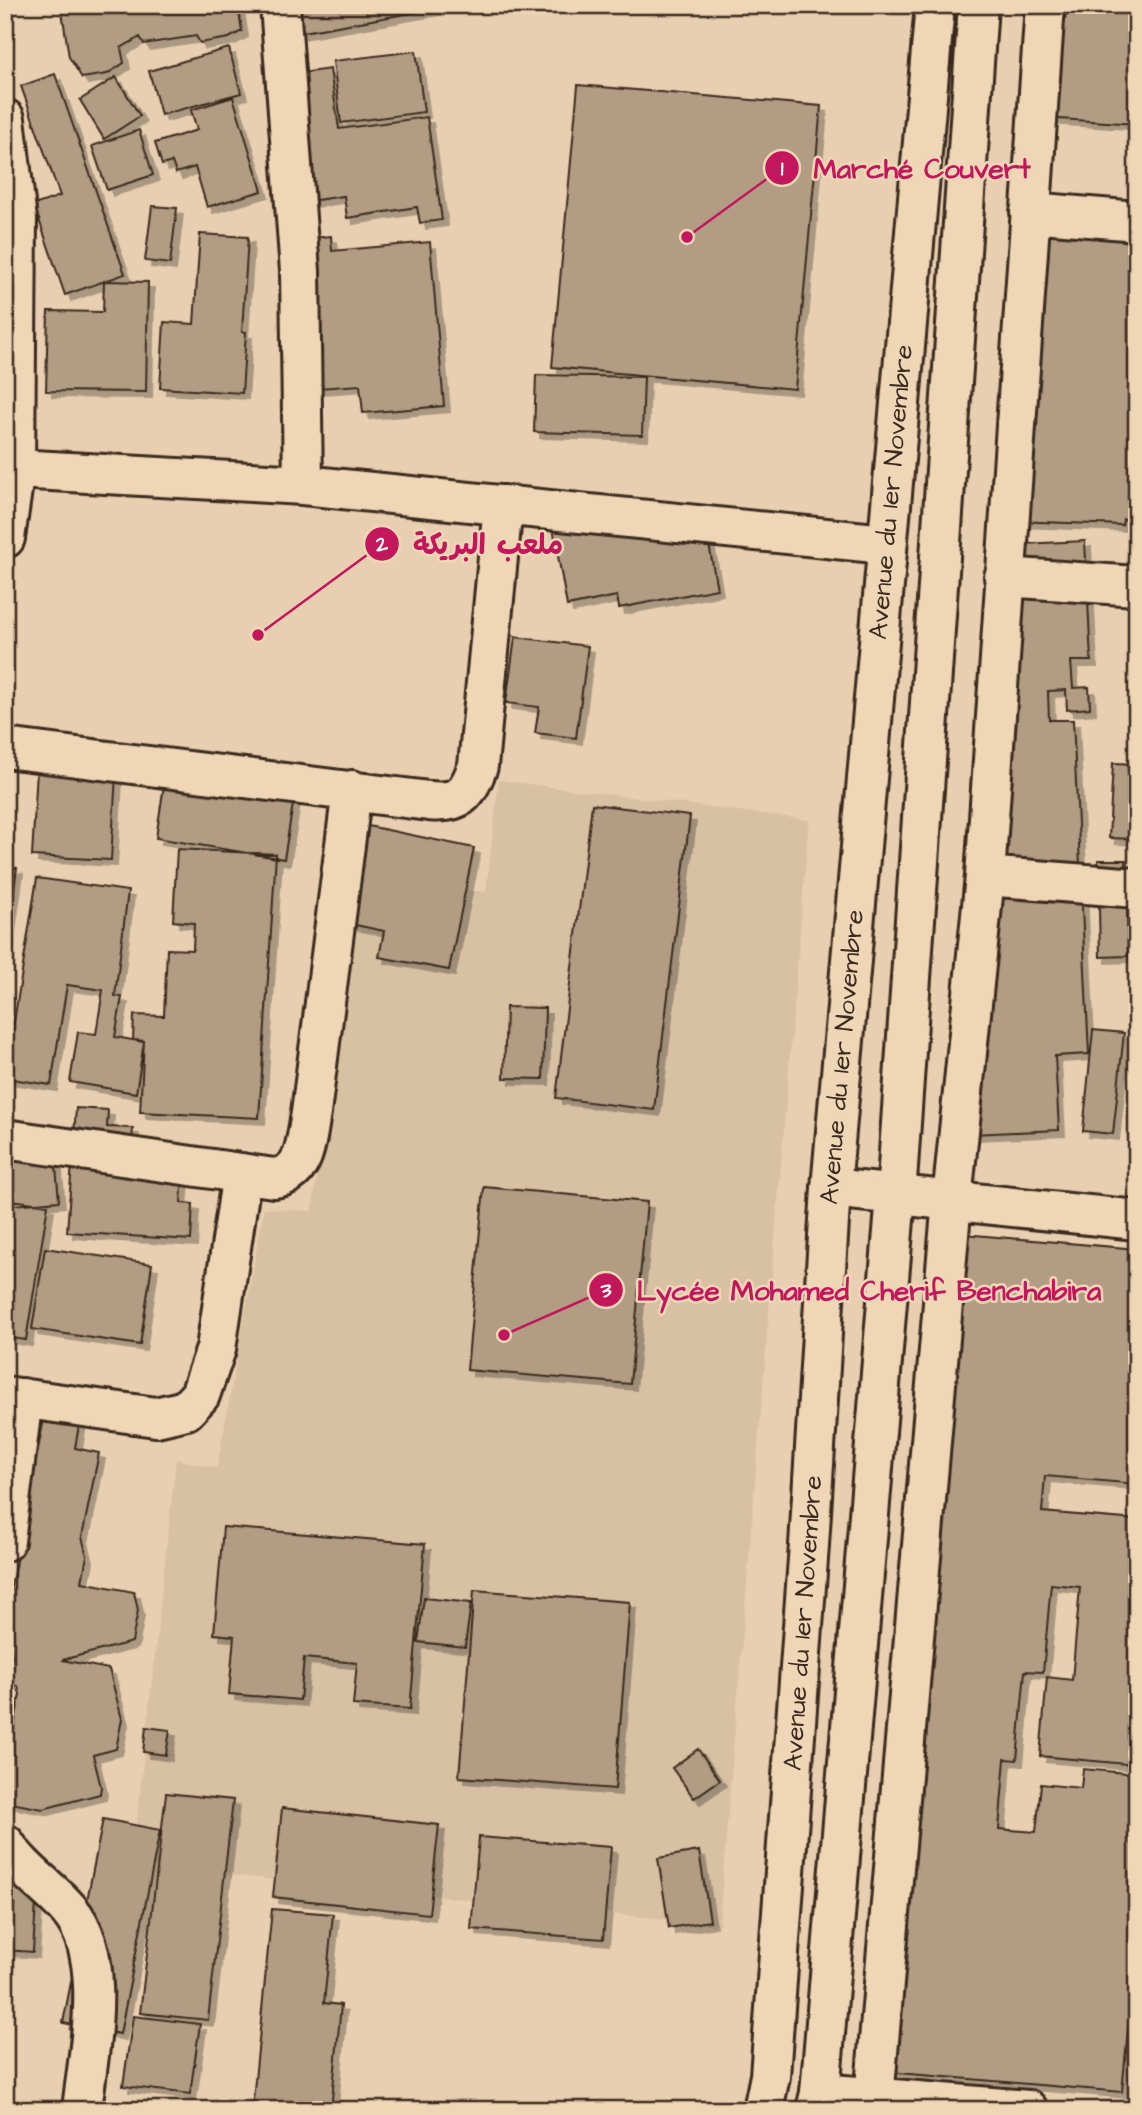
<svg xmlns="http://www.w3.org/2000/svg" width="1142" height="2115" font-family="'Architects Daughter','Playpen Sans Arabic',sans-serif">
  <style>
    .built { fill: #d8c0a3 }
    .building { fill: #b29c83; stroke: #3b2a1e; stroke-width: 2; filter: url(#shadow) }
    .lines { fill: none; stroke-linecap: round; stroke-linejoin: round }
    .minor-casing { stroke: #3b2a1e; stroke-width: 44 }
    .secondary-casing { stroke: #3b2a1e; stroke-width: 44 }
    .primary-casing { stroke: #3b2a1e; stroke-width: 44 }
    .minor { stroke: #efd6b7; stroke-width: 38 }
    .secondary { stroke: #efd6b7; stroke-width: 38 }
    .primary { stroke: #efd6b7; stroke-width: 38 }
    .labels { text-anchor: middle; dominant-baseline: central; stroke-width: 5; stroke-linejoin: round; paint-order: stroke }
    .street-label { font-size: 26px; fill: #3b2a1e; stroke: #efd6b7 }
    .leader { fill: none; stroke: #c2185b; stroke-width: 2.5 }
    .callout-dot { fill: #c2185b; stroke: #efd6b7; stroke-width: 2.5 }
    .mark-label { font-size: 21px; text-anchor: middle; font-weight: bold; fill: #fff }
    .callout-label { font-size: 28px; text-anchor: middle; font-weight: bold; fill: #c2185b; stroke: #efd6b7; stroke-width: 5; stroke-linejoin: round; paint-order: stroke }
  </style>
  <defs>
    <filter id="shadow"><feDropShadow dx="6" dy="6" stdDeviation="0" flood-color="#0004"/></filter>
  </defs>
  <rect width="100%" height="100%" fill="#e8cfb1"/>
  <filter id="ink" filterUnits="userSpaceOnUse"><feTurbulence type="fractalNoise" baseFrequency=".0143" numOctaves="2"/><feDisplacementMap in="SourceGraphic" scale="14" xChannelSelector="R" yChannelSelector="G"/><feConvolveMatrix kernelMatrix="1 2 1 2 8 2 1 2 1" color-interpolation-filters="sRGB"/></filter>
  <g filter="url(#ink)">
    <path class="built" d="M499,780L809,820L719,1925L132,1865L176,1459L217,1468L264,1208L312,1211L362,877L486,892Z"/>
    <path class="building" d="M61,5H238L242,31L229,38L200,43L196,36L144,44L140,37L121,48L124,63L107,74L82,78L69,57Z
      M281,5H439L440,8L286,35Z
      M1050,5H1137V124L1043,118Z
      M229,48L241,93L161,115L149,71Z
      M416,51L424,112L341,123L333,61Z
      M330,69L339,129L427,117L442,220L420,223L417,207L347,218L344,196L296,203L278,76Z
      M55,74L125,274L65,295L34,205L60,196L21,86Z
      M116,77L140,116L104,139L80,100Z
      M578,85L821,106L795,389L552,367Z
      M233,97L262,191L207,207L195,167L176,173L172,162L162,165L155,143L197,130L191,110Z
      M139,130L153,175L107,190L92,146Z
      M152,206L177,208L170,264L145,261Z
      M1025,228L1137,230V520L1123,519L1122,525L1013,521Z
      M200,234L248,237L242,332H246L242,393L160,388L164,322L194,324Z
      M331,236L332,251L430,242L444,406L363,413L360,385L305,389L293,240Z
      M104,281L148,282L146,392L46,391L48,311L103,312Z
      M536,375L644,377L642,435L534,432Z
      M704,516L717,589L619,608L617,596L567,606L551,517Z
      M1085,541L1091,661H1071L1073,688L1089,687L1090,708L1067,710L1066,690L1048,691L1049,720H1073L1089,1054L1055,1056L1059,1130L972,1134L1022,544Z
      M515,637L588,646L576,738L535,733L539,707L506,703Z
      M1113,763L1137,764V839L1109,838Z
      M223,767L297,780L284,859L156,838L164,785L218,795Z
      M37,770L116,774L111,860L32,856Z
      M592,804L690,816L654,1110L556,1098Z
      M349,822L474,848L449,970L379,957L384,931L346,923Z
      M177,849L276,854L259,1118L140,1112L144,1041L133,1040L134,1015L164,1016L167,949L193,950L194,923L173,921Z
      M1098,860H1126L1128,956L1100,957Z
      M5,867L17,868L5,953Z
      M37,878L128,891L115,996L122,997L115,1037L144,1042L136,1093L70,1082L78,1032L96,1034L103,990L67,985L51,1085L5,1078Z
      M506,1007L545,1008L543,1079L504,1078Z
      M1093,1030L1124,1033L1113,1134L1083,1131Z
      M76,1108L108,1110L107,1127L133,1128L132,1142L185,1146L181,1203L193,1204L191,1240L67,1232Z
      M55,1155L59,1201L13,1205L9,1159Z
      M484,1187L647,1202L630,1384L467,1370Z
      M5,1199L48,1205L26,1340L5,1337Z
      M963,1234L1137,1249V1484L1045,1476L1042,1512L1137,1520V1765L1040,1756L1047,1677L1072,1680L1080,1587L1051,1584L1043,1672L1025,1671L1017,1760L1005,1759L999,1829L1036,1832L1041,1784L1081,1788L1083,1769L1137,1774V1935L1122,2092L887,2072Z
      M45,1248L152,1264L140,1345L32,1329Z
      M51,1383L83,1389L84,1397L75,1448L99,1453L82,1537L87,1556L82,1582L134,1592L138,1610L132,1642L62,1660L109,1669L122,1719L116,1749L93,1755L101,1787L100,1794L43,1809L5,1802V1749L10,1748L20,1694L18,1686L7,1684L12,1657L5,1617Z
      M223,1527L425,1544L410,1709L353,1705L357,1663L304,1658L300,1700L229,1694L234,1636L214,1634Z
      M474,1590L630,1602L615,1789L459,1777Z
      M424,1598L471,1603L465,1647L418,1642Z
      M146,1727L170,1730L166,1755L143,1752Z
      M698,1749L720,1780L694,1798L672,1768Z
      M166,1793L233,1800L208,2020L140,2013Z
      M282,1808L439,1825L429,1914L273,1897Z
      M103,1819L160,1830L120,2034L63,2023Z
      M479,1837L611,1847L603,1939L471,1929Z
      M699,1851L710,1921L669,1928L658,1858Z
      M5,1883L37,1885L33,1952L5,1950Z
      M272,1909L333,1914L324,2003L341,2005L331,2110H252Z
      M133,2016L200,2024L190,2094L123,2086Z"/>
    <g class="lines">
      <g class="minor-casing">
        <path id="minor" d="M280,5L300,271L303,485
          M1030,212L1137,221
          M15,469L303,485L885,544
          M1004,577L1137,586
          M5,748L429,801C461,804 467,794 478,766L503,505
          M985,876L1137,888
          M5,1139L274,1178C306,1175 306,1140 311,1113L352,790
          M831,1188L1137,1220
          M5,1396L156,1417L186,1410L200,1395L216,1349L242,1173
          M5,1541L23,1398
          M5,1844C22,1870 49,1887 69,1910C110,1957 88,2053 82,2110
          M820,2093L1028,2110
          M873,2110L952,1200L985,876L1045,5"/>
      </g>
      <g class="secondary-casing">
        <path id="secondary" d="M5,119L17,220L15,469L5,538"/>
      </g>
      <g class="primary-casing">
        <path id="primary" d="M763,2110L770,2076L809,1545L831,1188L935,5
          M816,2110L820,2093L896,1196L978,5"/>
      </g>
      <use href="#minor" class="minor"/>
      <use href="#secondary" class="secondary"/>
      <use href="#primary" class="primary"/>
    </g>
  </g>
  <g class="labels">
    <g class="street-label">
      <text transform="translate(891 492) rotate(-85)">Avenue du 1er Novembre</text>
      <text transform="translate(842 1057) rotate(-85)">Avenue du 1er Novembre</text>
      <text transform="translate(803 1623) rotate(-86)">Avenue du 1er Novembre</text>
    </g>
  </g>
  <path class="leader" d="M687 237L782 168M258 635L382 544M504 1335L606 1290"/>
  <g class="callout-dot">
    <circle cx="687" cy="237" r="7"/>
    <circle cx="258" cy="635" r="7"/>
    <circle cx="504" cy="1335" r="7"/>
    <circle cx="782" cy="168" r="18"/>
    <circle cx="382" cy="544" r="18"/>
    <circle cx="606" cy="1290" r="18"/>
  </g>
  <g class="mark-label">
    <text x="782" y="175">1</text>
    <text x="382" y="551">2</text>
    <text x="606" y="1297">3</text>
  </g>
  <g class="callout-label">
    <text x="922" y="178">Marché Couvert</text>
    <text x="488" y="554">ملعب البريكة</text>
    <text x="869" y="1300">Lycée Mohamed Cherif Benchabira</text>
  </g>
  <rect width="1142" height="2115" fill="none" stroke="#efd6b7" stroke-width="28"/>
  <rect x="14" y="14" width="1114" height="2087" fill="none" stroke="#3b2a1e" stroke-width="2.5" filter="url(#ink)"/>
</svg>
